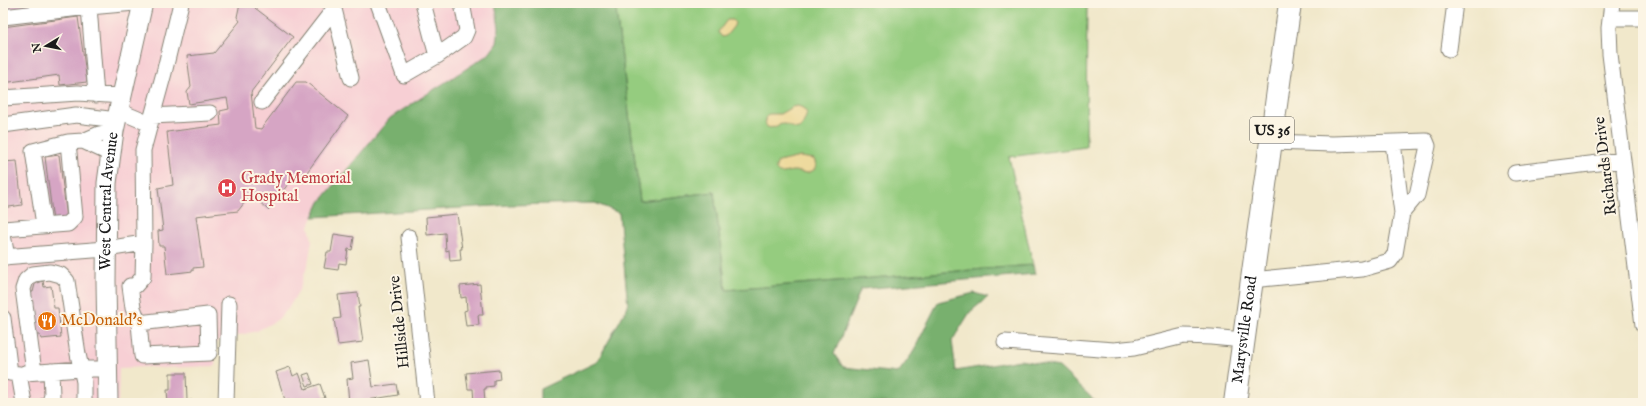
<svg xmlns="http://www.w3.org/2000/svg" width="1646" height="406" font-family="'IM FELL English',serif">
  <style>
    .built { fill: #f7cfd4 }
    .green { fill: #95cc7f; stroke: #58744e }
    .forest { fill: #78b06e; stroke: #4a6645 }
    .sand { fill: #eeda9e; stroke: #857b5d }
    .building { fill: #d6a5c4 }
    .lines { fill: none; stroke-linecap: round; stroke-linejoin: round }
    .minor-casing { stroke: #868274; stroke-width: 17 }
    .major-casing { stroke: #868274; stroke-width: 21 }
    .highway-casing { stroke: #868274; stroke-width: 24 }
    .minor { stroke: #fff; stroke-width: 15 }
    .major { stroke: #fff; stroke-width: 19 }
    .highway { stroke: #fff; stroke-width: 22 }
    .labels { text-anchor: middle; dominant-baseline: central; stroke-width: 4; stroke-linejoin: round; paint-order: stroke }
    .shield { fill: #fcf5e5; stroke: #5f5d58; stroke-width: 1 }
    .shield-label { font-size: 15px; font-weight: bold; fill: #1c1c1c }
    .street-label { font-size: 16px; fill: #1c1c1c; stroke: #fcf5e5 }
    .health-label { font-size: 16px; fill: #be3a42; stroke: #fcf5e5; text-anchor: start }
    .food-label { font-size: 16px; fill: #c56008; stroke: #fcf5e5; text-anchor: start }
  </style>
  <rect width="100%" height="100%" fill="#fcf5e5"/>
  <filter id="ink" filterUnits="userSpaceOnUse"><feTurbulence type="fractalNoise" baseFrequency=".025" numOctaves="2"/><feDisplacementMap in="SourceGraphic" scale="8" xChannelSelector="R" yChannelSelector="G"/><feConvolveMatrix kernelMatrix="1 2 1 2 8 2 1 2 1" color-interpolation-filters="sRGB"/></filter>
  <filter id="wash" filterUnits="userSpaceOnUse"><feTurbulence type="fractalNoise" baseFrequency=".012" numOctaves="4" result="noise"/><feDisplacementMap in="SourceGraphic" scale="16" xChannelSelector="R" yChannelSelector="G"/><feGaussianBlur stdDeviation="0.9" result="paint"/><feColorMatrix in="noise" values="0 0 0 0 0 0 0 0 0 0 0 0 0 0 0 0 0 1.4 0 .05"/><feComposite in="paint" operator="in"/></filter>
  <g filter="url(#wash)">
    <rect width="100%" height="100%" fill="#f1e8cb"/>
    <path class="built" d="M3,3H495L499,28L497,43L489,54L390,118L344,173L313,217L309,226L312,240L308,264L299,290L288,309L277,320L257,331L219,340L215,343V366L163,368L148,367L119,368L118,403H3Z"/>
    <path class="green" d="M615,3H1087L1086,147L1009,157L1033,265L726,290L714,192L640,201Z"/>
    <path class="forest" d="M495,3H615L640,201L714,192L726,290L1033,265L1035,274L861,289L834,354L843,367L898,373L912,354L938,302L974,293L988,297L970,312L952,341L956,371L1020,360L1059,367L1095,401L1092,403H540V389L597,362L628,306L619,213L595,203L510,205L313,217L320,202L390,118L489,54L497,43L499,28Z"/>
    <path class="sand" d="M727,20H733L735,22L734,26L726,36L722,37L718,32Z
      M798,106L803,108L807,113C805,119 802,131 794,128C790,127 788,125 785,124C777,123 773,131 766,126L765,118L769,114H780L792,107Z
      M800,157L814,159L816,165L815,169C807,176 801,171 793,171C788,171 784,174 779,173L776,170V166L778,162Z"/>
    <g id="blocks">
      <path class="building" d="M3,3H48V4L3,10Z
        M240,3H256L255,8L293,37L251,92L255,128L261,129L296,82H306L348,116L302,179L296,174L268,210L251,194L238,211L196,216L203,267L193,268V271L167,274L164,246H159L158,231L163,230L158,188L173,185L167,132L221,125L220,111L229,109L227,98L189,104L187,92L191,87L187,56L214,53L240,21L237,17Z
        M78,17L87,82L60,85L59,75L3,83V27Z
        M59,155L67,219L53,221L45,157Z
        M17,161L22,205L3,208V162Z
        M457,214L462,249H460L461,260L450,261L449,250L446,251L445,233L427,235L426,217Z
        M334,234L354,237L352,250L348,249L346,264L339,263L338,270L324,268L327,252H331Z
        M43,281L44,287L51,286L54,308H58L61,337L41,339L40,335H36L30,292H33L35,284Z
        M480,284L483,315H478L479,325L466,326L464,311L467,310L466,297L461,298L460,286Z
        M358,293L360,307H358L363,342L338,345L334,319L341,318L338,295Z
        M369,360L373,387L396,384L398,395L349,403L347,379L353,378L351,363Z
        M290,367L293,376L299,373L305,389L320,384L325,398L310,403H290L289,399L285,400L276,372Z
        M499,370L500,379L494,380V386L486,387V389H484L485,403H474L473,389H468L466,373Z
        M170,373H186L187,401L192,400V403H168L167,390H170Z
        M309,373L313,384L307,386L303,375Z"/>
    </g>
  </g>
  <g filter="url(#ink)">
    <use href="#blocks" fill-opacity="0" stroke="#868274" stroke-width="1"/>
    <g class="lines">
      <g class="minor-casing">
        <path id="minor" d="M332,3L334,9L351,78
          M378,3L404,75L437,56L423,3
          M1612,3L1609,28L1610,54L1643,325
          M3,17L89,7V3
          M1611,18H1643
          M1449,49L1455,3
          M437,56L464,37L467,30L462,3
          M96,95L89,7L135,3
          M3,98L78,93L122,96
          M262,102L334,9
          M119,111L150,124L164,73L181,3
          M152,116L210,113
          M3,125L76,115L117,120
          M83,141L111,154
          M1393,143L1402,213
          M1515,173L1623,160
          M44,225L33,151L68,142L83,141L99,134L114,131
          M3,229L68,224L75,217L68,142
          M3,235L7,257
          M409,237L427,403
          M3,257L106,249L144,243L143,150L150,124
          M1251,280L1362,269L1390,261L1395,254L1402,213L1417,195L1428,146L1426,141L1332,144L1271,142
          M3,318L10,373L19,374L24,403
          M139,323L208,315L209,353L142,356L139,323L133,308L130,286H135L143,277L144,243
          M1005,342L1114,350L1134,348L1184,336L1211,337L1243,340
          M34,372L23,289L26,280L33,274L50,272L61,275L67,281L78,354L84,382V403
          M25,373L81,369H108
          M48,403L50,402L52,395L51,371
          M226,403L229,304"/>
      </g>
      <g class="major-casing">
        <g id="major">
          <path id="s1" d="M108,403L106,281L107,183L114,131L143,3"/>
        </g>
      </g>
      <g class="highway-casing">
        <g id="highway">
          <path id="s2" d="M1235,403L1290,3"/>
        </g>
      </g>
      <use href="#minor" class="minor"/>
      <use href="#major" class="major"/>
      <use href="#highway" class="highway"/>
    </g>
  </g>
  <defs>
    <g id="hospital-disc" transform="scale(1)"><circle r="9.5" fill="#e0444e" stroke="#fcf5e5"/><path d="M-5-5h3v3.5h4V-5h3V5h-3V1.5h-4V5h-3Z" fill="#fff"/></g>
    <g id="restaurant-disc" transform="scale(1)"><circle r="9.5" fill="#e8710a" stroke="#fcf5e5"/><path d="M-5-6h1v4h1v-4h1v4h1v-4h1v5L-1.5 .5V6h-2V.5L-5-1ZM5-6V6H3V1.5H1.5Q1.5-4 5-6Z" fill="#fff"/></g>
  </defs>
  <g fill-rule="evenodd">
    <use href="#hospital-disc" x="227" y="188"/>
    <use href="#restaurant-disc" x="47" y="321"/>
  </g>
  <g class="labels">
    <rect class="shield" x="1250" y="117" width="44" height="26" rx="3"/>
    <g class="shield-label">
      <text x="1272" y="130">US 36</text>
    </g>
    <g class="street-label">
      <text transform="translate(1606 166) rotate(-97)">Richards Drive</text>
      <text stroke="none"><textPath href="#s1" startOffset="202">West Central Avenue</textPath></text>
      <text transform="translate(400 322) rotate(-96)">Hillside Drive</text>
      <text stroke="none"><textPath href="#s2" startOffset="74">Marysville Road</textPath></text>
    </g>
    <g class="health-label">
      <text x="241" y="179">Grady Memorial<tspan x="241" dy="18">Hospital</tspan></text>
    </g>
    <g class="food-label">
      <text x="61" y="321">McDonald's</text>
    </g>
  </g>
  <rect width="1646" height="406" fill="none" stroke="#fcf5e5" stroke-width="16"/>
  <g transform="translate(46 46) rotate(260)" stroke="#fcf5e5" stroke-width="3" paint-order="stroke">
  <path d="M0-3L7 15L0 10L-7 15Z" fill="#1c1c1c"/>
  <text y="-6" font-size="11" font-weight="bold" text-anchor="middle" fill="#1c1c1c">N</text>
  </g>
</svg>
